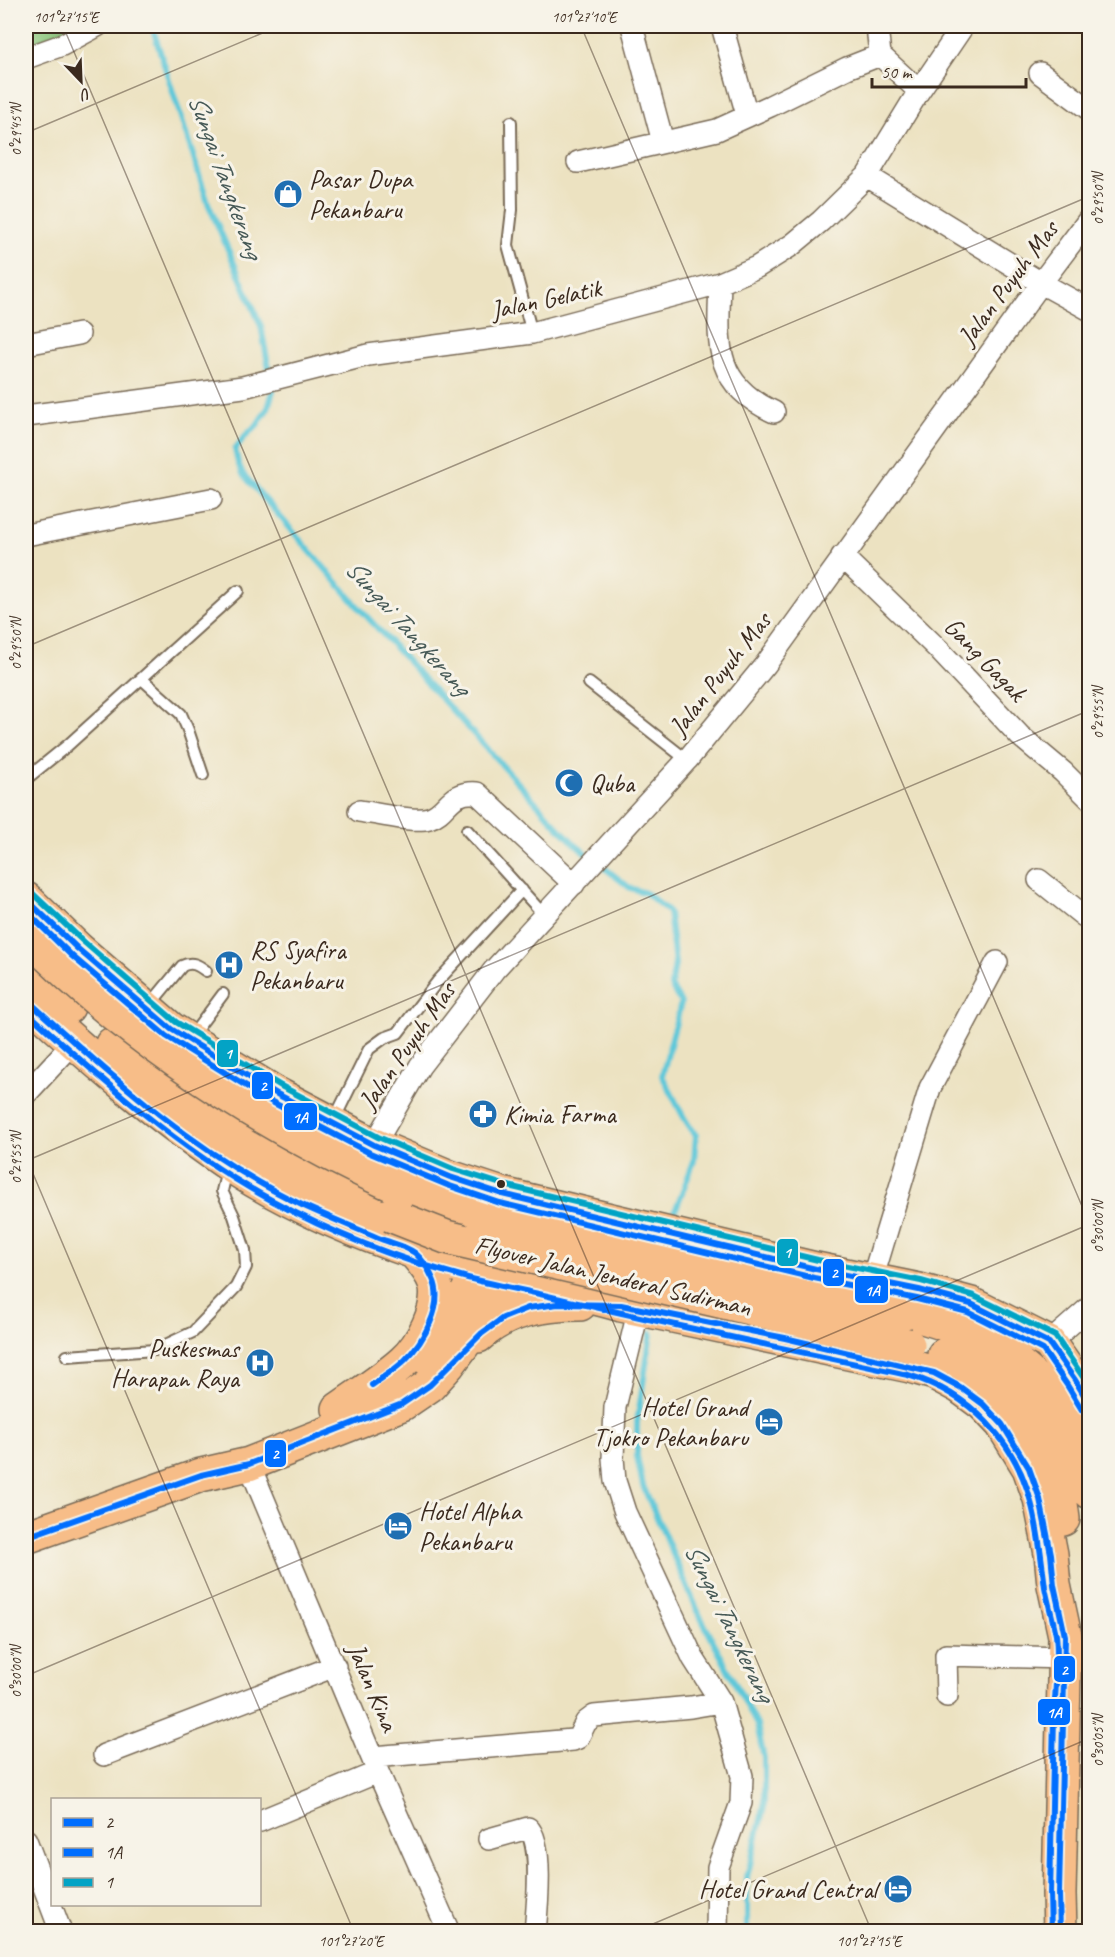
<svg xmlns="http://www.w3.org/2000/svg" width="1115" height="1957" font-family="Caveat,sans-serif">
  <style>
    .green { fill: #8ac67c; stroke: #62784d; stroke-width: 1.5 }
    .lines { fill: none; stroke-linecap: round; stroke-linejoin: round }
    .stream { stroke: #5ec8d9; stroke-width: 6 }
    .lane-casing { stroke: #796a57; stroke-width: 14 }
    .street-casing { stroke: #796a57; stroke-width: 24 }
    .primary-casing { stroke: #796a57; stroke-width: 36 }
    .lane { stroke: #fff; stroke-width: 10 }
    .street { stroke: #fff; stroke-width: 21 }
    .primary { stroke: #f7bd88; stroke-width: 33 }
    .primary-bridge-casing { stroke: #796a57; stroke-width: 36; stroke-linecap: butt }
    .primary-bridge { stroke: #f7bd88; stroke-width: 33 }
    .bus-1-casing { stroke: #f7f3e8; stroke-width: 10 }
    .bus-2-casing { stroke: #f7f3e8; stroke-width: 10 }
    .bus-3-casing { stroke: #f7f3e8; stroke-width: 10 }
    .bus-1 { stroke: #006eff; stroke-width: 6 }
    .bus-2 { stroke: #006eff; stroke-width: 6 }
    .bus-3 { stroke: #03a3c5; stroke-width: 6 }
    .ticks { fill: none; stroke: #3b2a1e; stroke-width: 1.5; stroke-opacity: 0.45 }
    .bus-dot { fill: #3b2a1e; stroke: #f7f3e8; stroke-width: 2 }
    .labels { text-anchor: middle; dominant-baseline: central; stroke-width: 6; stroke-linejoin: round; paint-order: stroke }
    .poi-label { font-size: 26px; fill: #3b2a1e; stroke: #f7f3e8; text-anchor: start }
    .street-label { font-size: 26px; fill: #3b2a1e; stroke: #f7f3e8 }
    .water-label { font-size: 27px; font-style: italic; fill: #465956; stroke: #f7f3e8 }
    .line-badge { stroke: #f7f3e8; stroke-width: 2 }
    .badge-label { font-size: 16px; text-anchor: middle; font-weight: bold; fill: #fff }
    .neatline { fill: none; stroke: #3b2a1e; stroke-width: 2 }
    .ticks-label { font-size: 15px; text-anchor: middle; fill: #3b2a1e }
  </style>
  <rect width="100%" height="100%" fill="#f7f3e8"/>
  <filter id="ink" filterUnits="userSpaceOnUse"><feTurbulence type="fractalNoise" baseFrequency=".0167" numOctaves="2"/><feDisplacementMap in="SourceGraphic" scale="12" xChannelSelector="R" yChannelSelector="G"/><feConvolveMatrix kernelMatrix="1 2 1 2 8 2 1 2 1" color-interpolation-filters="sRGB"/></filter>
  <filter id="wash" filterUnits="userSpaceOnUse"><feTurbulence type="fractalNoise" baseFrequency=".008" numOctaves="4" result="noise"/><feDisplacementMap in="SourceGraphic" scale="24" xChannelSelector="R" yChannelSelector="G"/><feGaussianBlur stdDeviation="1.35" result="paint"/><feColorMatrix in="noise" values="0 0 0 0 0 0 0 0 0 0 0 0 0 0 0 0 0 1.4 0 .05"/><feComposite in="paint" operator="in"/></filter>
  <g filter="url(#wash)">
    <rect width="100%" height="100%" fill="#ece2c1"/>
    <path class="green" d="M26,26H74L26,46Z"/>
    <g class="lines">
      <path class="stream" d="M152,26L208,203L261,326L273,391L268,408L257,425L245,436L235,449L238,463L243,474L361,610L561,830L577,846L630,888L646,893L669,912L675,964L671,986L681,1003L662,1076C674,1095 681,1118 696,1135L694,1161L675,1211
        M651,1333L637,1422V1456L643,1486L700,1616L757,1725L764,1758V1807L747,1877V1932"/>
    </g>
  </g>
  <g filter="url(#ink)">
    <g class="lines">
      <g class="lane-casing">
        <path id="lane" d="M511,122L512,210L508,245L532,333
          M142,679L181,714L188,730L203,775
          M589,683L687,760
          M26,779L68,745L238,591
          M467,830L545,916
          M149,1006L182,966C192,961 198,965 206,971
          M191,1037L223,994
          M334,1120L369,1049L384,1038L398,1033L437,982L522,890
          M67,1356L155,1350L193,1332L236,1287L246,1267L245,1250L234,1216L222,1191L227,1170"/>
      </g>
      <g class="street-casing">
        <path id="street" d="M632,26L663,142
          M722,26L747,115
          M877,26L880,55L919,91
          M26,58L62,45L97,26
          M1040,73L1090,110
          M578,162L717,130L770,106L847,68L880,55
          M867,176L1041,283L1090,310
          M720,283C718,342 712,384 774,412
          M26,344L79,334
          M26,416L243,387L368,355L532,333L720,283L757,267L792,245L821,221L867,176L919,91L963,26
          M26,535L211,499
          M842,556L938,649L1020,736L1063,772L1090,799
          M359,811C375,813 414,823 429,818C449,812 447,791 477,793L574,884
          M1039,880L1084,916L1090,917
          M26,1094L74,1042
          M374,1145L420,1066L494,970L687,760L766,664L1041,283L1090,218
          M872,1280L930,1088L997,962
          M639,1308L615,1407L613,1458L615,1481L625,1512L693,1658L721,1702L742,1776L741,1803L718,1867L717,1932
          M1049,1343L1090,1307
          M249,1464L378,1772L449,1932
          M947,1696L946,1655L1064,1658
          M104,1755L335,1666
          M373,1757L573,1740L578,1738L586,1722L594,1716L691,1707L721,1702
          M260,1821L378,1772
          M489,1839L528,1828C544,1842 537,1911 535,1932
          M26,1840L61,1932"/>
      </g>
      <g class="primary-casing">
        <path id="primary" d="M26,899L78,949L171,1029L277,1094L374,1145L450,1177L502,1194L816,1269L919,1290L971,1304L1049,1343L1075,1380L1090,1406
          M26,969L68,1007
          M26,999C93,1060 162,1120 237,1170C290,1204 355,1232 414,1252C481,1276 553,1285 621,1305L910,1366L934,1373L960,1387L983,1404L1002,1424L1029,1468L1040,1499L1051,1554L1054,1585L1065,1636L1059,1894L1060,1932
          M112,1044C194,1115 287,1178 390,1215
          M404,1190L479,1213
          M905,1312C927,1318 949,1324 970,1334C1037,1364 1078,1420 1090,1492
          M478,1336C507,1310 542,1304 580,1304
          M944,1355C1023,1387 1054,1436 1063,1519
          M428,1359C453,1327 471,1288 484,1250
          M339,1409C360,1394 384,1379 403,1362C421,1346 442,1307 435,1283C431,1271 422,1261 414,1252
          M26,1537L201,1475L249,1464L402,1404L430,1385L448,1365L513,1278L519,1259"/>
      </g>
      <use href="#lane" class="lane"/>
      <use href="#street" class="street"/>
      <use href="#primary" class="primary"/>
      <g class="primary-bridge-casing">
        <path id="primary-bridge" d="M26,934C133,1043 265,1127 404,1190
          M479,1213L905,1312
          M390,1215L446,1237L908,1345"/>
      </g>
      <use href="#primary-bridge" class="primary-bridge"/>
      <g class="bus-1-casing">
        <path id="bus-1" d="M26,899L78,949L171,1029L277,1094L374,1145L450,1177L502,1194L816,1269L919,1290L971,1304L1049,1343L1075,1380L1090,1405
          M26,999C111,1076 197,1155 302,1205C328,1217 355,1228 381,1239C391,1243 406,1246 415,1253C422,1259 429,1270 433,1279C445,1305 423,1342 405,1360C395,1370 383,1377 372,1385
          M26,1537L201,1475L249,1464L402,1404L430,1385L481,1334L503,1318L528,1308L558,1304L621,1305L785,1338L934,1373L960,1387L983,1404L1002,1424L1029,1468L1040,1499L1051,1554L1054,1585L1065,1636L1059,1894L1060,1932"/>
      </g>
      <g class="bus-2-casing">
        <path id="bus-2" d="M26,911L72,956L166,1036L272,1102L370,1153L447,1185L500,1203L814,1278L917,1299L968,1312L1043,1350L1067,1385L1082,1410
          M26,1011C102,1080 181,1152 273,1201C333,1234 398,1259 464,1277C498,1286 534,1292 569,1301C681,1327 795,1351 908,1375C969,1393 1015,1440 1031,1502C1039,1530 1041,1558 1045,1587C1048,1603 1053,1619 1056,1635C1059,1659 1055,1692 1054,1717C1053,1776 1051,1835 1050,1894L1051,1932"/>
      </g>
      <g class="bus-3-casing">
        <path id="bus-3" d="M32,893L84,942L176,1022L281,1086L378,1137L453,1169L504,1185L818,1260L921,1281L974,1296L1055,1336L1090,1387"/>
      </g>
      <use href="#bus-1" class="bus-1"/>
      <use href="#bus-2" class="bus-2"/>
      <use href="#bus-3" class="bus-3"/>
    </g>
  </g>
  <path class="ticks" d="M63,26L872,1932M581,26L1090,1225M26,133L279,26M26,647L1090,196M26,1157L354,1932M26,1161L1090,710M26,1676L1090,1224M634,1932L1090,1738"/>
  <defs>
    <g id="shop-disc" transform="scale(1.5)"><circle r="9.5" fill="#1f6fb2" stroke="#f7f3e8"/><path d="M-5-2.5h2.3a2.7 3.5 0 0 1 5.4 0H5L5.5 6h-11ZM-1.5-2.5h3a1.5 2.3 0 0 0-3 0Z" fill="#fff"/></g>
    <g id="mosque-disc" transform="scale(1.5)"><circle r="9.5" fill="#1f6fb2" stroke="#f7f3e8"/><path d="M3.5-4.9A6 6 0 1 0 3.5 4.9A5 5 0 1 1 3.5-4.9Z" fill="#fff"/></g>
    <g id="hospital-disc" transform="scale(1.5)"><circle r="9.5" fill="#1f6fb2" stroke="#f7f3e8"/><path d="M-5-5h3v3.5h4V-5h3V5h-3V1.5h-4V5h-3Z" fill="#fff"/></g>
    <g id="pharmacy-disc" transform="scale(1.5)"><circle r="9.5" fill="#1f6fb2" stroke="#f7f3e8"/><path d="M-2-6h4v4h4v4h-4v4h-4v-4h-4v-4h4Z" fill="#fff"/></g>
    <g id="hotel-disc" transform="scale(1.5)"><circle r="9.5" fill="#1f6fb2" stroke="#f7f3e8"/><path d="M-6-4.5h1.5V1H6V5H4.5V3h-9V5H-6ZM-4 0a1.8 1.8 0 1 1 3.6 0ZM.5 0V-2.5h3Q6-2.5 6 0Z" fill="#fff"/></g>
  </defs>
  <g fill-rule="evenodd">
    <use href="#shop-disc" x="288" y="194"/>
    <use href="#mosque-disc" x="569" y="783"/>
    <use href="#hospital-disc" x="229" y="965"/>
    <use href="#pharmacy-disc" x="483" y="1114"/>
    <use href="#hospital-disc" x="260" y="1363"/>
    <use href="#hotel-disc" x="769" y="1422"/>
    <use href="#hotel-disc" x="398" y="1526"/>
    <use href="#hotel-disc" x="898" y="1889"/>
  </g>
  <circle class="bus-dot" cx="501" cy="1184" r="5"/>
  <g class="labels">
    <g class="poi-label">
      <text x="309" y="179">Pasar Dupa<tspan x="309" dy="30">Pekanbaru</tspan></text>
      <text x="590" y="783">Quba</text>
      <text x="250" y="950">RS Syafira<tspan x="250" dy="30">Pekanbaru</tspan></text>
      <text x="504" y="1114">Kimia Farma</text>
      <text x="239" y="1348" text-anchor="end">Puskesmas<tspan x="239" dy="30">Harapan Raya</tspan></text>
      <text x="748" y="1407" text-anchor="end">Hotel Grand<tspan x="748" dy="30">Tjokro Pekanbaru</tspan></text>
      <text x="419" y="1511">Hotel Alpha<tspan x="419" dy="30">Pekanbaru</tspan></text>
      <text x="877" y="1889" text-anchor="end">Hotel Grand Central</text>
    </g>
    <g class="street-label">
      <text transform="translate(1008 283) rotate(-53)">Jalan Puyuh Mas</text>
      <text transform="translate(546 299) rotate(-12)">Jalan Gelatik</text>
      <text transform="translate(985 659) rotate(46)">Gang Gagak</text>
      <text transform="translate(720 674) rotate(-52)">Jalan Puyuh Mas</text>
      <text transform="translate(407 1046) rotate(-55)">Jalan Puyuh Mas</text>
      <text transform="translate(613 1276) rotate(13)">Flyover Jalan Jenderal Sudirman</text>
      <text transform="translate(373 1687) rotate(67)">Jalan Kina</text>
    </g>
    <g class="water-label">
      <text transform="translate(226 176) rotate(70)">Sungai Tangkerang</text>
      <text transform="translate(408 627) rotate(48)">Sungai Tangkerang</text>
      <text transform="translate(730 1622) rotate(64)">Sungai Tangkerang</text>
    </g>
  </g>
  <g class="line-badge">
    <rect x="216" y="1039" width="23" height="29" rx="6" fill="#03a3c5"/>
    <rect x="251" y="1071" width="23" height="29" rx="6" fill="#006eff"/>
    <rect x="283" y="1102" width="35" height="29" rx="6" fill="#006eff"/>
    <rect x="776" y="1238" width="23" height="29" rx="6" fill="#03a3c5"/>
    <rect x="822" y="1258" width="23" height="29" rx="6" fill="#006eff"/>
    <rect x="854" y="1275" width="35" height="29" rx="6" fill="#006eff"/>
    <rect x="264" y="1439" width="23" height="29" rx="6" fill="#006eff"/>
    <rect x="1053" y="1655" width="23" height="28" rx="6" fill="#006eff"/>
    <rect x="1037" y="1698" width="34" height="28" rx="6" fill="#006eff"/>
  </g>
  <g class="badge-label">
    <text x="228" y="1059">1</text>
    <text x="263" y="1091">2</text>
    <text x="300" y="1123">1A</text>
    <text x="787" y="1258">1</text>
    <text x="834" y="1278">2</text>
    <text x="872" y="1296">1A</text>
    <text x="275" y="1459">2</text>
    <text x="1064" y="1675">2</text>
    <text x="1054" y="1718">1A</text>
  </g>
  <rect width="1115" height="1957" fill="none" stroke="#f7f3e8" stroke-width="66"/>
  <rect x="51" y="1798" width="210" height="108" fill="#f7f3e8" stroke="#aca397" stroke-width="1.5"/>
  <rect x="63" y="1818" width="30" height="9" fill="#006eff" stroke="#aca397" stroke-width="1.5"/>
  <text x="105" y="1828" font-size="18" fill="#3b2a1e">2</text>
  <rect x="63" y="1848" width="30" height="9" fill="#006eff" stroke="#aca397" stroke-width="1.5"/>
  <text x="105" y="1858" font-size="18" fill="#3b2a1e">1A</text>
  <rect x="63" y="1878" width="30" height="9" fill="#03a3c5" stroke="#aca397" stroke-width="1.5"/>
  <text x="105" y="1888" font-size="18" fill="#3b2a1e">1</text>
  <g transform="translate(81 81) rotate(157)" stroke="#f7f3e8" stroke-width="4.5" paint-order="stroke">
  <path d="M0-4.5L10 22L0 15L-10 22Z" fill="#3b2a1e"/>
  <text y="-9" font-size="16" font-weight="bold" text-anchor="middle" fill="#3b2a1e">U</text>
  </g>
  <path d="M872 78v9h154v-9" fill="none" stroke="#3b2a1e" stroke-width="3"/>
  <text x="881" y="78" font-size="18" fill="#3b2a1e" stroke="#f7f3e8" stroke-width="4.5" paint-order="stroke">50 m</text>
  <rect x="33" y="33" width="1049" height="1891" class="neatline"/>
  <g class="ticks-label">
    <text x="66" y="22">101°27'15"E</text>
    <text x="584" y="22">101°27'10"E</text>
    <text transform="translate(16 130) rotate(-90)" y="5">0°29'45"N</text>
    <text transform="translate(1098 199) rotate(-90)" y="5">0°29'50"N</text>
    <text transform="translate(16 644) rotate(-90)" y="5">0°29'50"N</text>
    <text transform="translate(1098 713) rotate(-90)" y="5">0°29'55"N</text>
    <text transform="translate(16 1158) rotate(-90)" y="5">0°29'55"N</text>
    <text transform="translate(1098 1227) rotate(-90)" y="5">0°30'00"N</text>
    <text transform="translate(16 1672) rotate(-90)" y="5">0°30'00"N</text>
    <text transform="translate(1098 1741) rotate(-90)" y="5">0°30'05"N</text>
    <text x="351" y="1946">101°27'20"E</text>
    <text x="869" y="1946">101°27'15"E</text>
  </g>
</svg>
